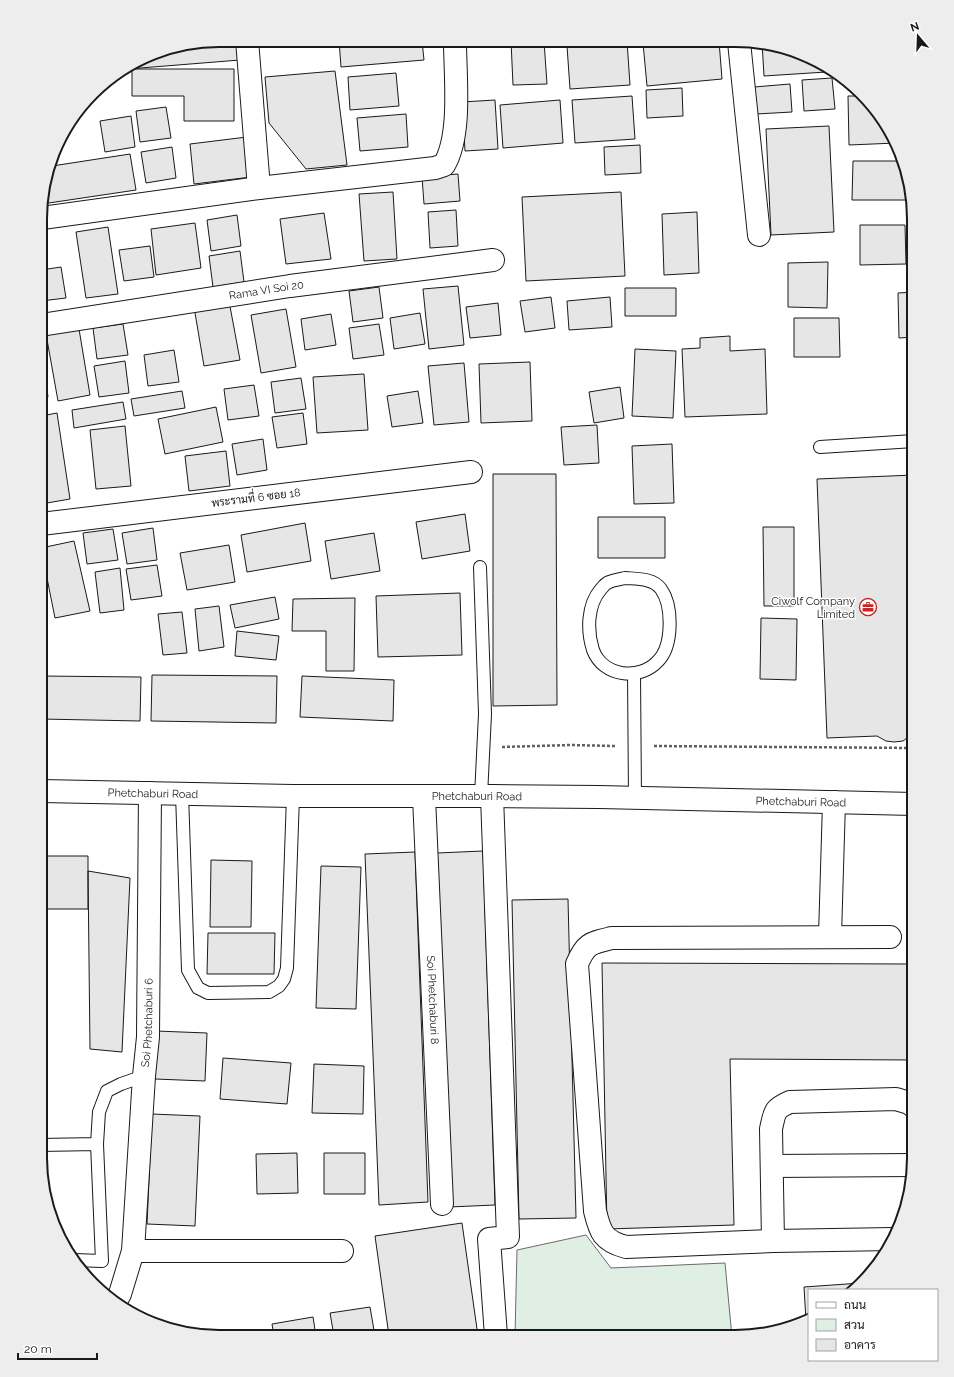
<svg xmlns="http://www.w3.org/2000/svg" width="954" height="1377" font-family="Raleway,Sarabun,sans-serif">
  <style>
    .green { fill: #e0efe3; stroke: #6a6a6a }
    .building { fill: #e6e6e6; stroke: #1a1a1a }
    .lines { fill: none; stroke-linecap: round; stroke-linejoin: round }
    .lane-casing { stroke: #1a1a1a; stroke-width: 14 }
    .street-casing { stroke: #1a1a1a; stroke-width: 24 }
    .primary-casing { stroke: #1a1a1a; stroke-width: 24 }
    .path { stroke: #5f5f5f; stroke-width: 2.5; stroke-dasharray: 3 2; stroke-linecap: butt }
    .lane { stroke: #fff; stroke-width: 12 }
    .street { stroke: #fff; stroke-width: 22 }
    .primary { stroke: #fff; stroke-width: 22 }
    .labels { text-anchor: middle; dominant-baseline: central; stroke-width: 3; stroke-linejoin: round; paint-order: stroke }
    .street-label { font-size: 11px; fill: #1a1a1a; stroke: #fff }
    .poi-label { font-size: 11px; fill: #1a1a1a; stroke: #fff; text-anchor: end }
    .rim { fill: none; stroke: #1a1a1a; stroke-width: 2 }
  </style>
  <rect width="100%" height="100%" fill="#fff"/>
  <path class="green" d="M586,1235L611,1268L725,1263L732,1337L515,1336L517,1250Z"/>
  <path class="building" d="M219,40H238L240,60L128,69L161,50Z
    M339,40L422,41L424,60L341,67Z
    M511,41H544L547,84L513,85Z
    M627,41L630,85L570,89L567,46Z
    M667,41H719L722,79L647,86L643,43Z
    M762,42L803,54L825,66L826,72L764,76Z
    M132,69H234V121H184V96H132Z
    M335,71L347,165L306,169L269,123L265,77Z
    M396,73L399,106L350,110L348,77Z
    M832,78L835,109L804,111L802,80Z
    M790,84L792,112L756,114L754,87Z
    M682,88L683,116L647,118L646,90Z
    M632,96L635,139L575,143L572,100Z
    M848,96H859L896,140V143L849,145Z
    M495,100L498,149L465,151L462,102Z
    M560,100L563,143L503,148L500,105Z
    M166,107L171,138L140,142L136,111Z
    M406,114L408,147L360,151L357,118Z
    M131,116L135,147L105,152L100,121Z
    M829,126L834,232L771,235L766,129Z
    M247,137L251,177L194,184L190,144Z
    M640,145L641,173L605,175L604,147Z
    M172,147L176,178L146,183L141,152Z
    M130,154L136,190L42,204V195L52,166Z
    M853,161H900L910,200H852Z
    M458,174L460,201L424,204L422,177Z
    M393,192L397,259L364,261L359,194Z
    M621,192L625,276L526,281L522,197Z
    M456,210L458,246L430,248L428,212Z
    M697,212L699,273L664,275L662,214Z
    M324,213L331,259L286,264L280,219Z
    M237,215L241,246L211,251L207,220Z
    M195,223L201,268L156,275L151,229Z
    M860,225H905L906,264L860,265Z
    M108,227L118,294L86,298L76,232Z
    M150,246L154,277L124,281L119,250Z
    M240,251L244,282L213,287L209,256Z
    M828,262L827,308L788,307V263Z
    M61,267L66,298L41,301V270Z
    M458,286L464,345L429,349L423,289Z
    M379,287L383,318L353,322L349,291Z
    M625,288H676V316H625Z
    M914,292V337L899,338L898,293Z
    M551,297L555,328L525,332L520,301Z
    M610,297L612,327L569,330L567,301Z
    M229,301L240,360L204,366L194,307Z
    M498,303L501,335L470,338L466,307Z
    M286,309L296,367L261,373L251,315Z
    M420,313L425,344L394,349L390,318Z
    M331,314L336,345L305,350L301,319Z
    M794,318H839L840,357H794Z
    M123,324L128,355L97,359L93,328Z
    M379,324L384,355L353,359L349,328Z
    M79,329L90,395L58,401L46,334Z
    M730,336V351L765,349L767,414L685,417L682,349L700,348V338Z
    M635,349L676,351L673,418L632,416Z
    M174,350L179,382L148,386L144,355Z
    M125,361L129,393L99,397L94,366Z
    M530,362L532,421L481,423L479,364Z
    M464,363L469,422L434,425L428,366Z
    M41,366H44L48,397L41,398Z
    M364,374L368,430L317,433L313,377Z
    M301,378L306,409L275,413L271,382Z
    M254,385L259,416L228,420L224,389Z
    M620,387L624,418L594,423L589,392Z
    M182,391L185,408L134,416L131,399Z
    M418,391L423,423L392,427L387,396Z
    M123,402L126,419L74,428L72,410Z
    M216,407L223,442L165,454L158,419Z
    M57,413L70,499L41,504V416Z
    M303,413L307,444L277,448L272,417Z
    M597,425L599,463L564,465L561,427Z
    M125,426L131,486L96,489L90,430Z
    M263,439L267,470L237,475L232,444Z
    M672,444L674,503L634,504L632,446Z
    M226,451L230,486L189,491L185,456Z
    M493,474H556L557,705L493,706Z
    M914,475V735H911L903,741L894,742L886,741L877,736L827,738L817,479Z
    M465,514L470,551L422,559L416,522Z
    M598,517H665V558H598Z
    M305,523L311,561L247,572L241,535Z
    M763,527H794V606H764Z
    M153,528L157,560L127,564L122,533Z
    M113,529L118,560L87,564L83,533Z
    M374,533L380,571L331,579L325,541Z
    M74,541L90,611L55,618L41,548Z
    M229,545L235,582L187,590L180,553Z
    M157,565L162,596L131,600L126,569Z
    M120,568L124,610L100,613L95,572Z
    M460,593L462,655L378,657L376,596Z
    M275,597L279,619L235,628L230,605Z
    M355,598L354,671H326V631H292L293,599Z
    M219,606L224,647L199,651L195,609Z
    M182,612L187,653L163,655L158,614Z
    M761,618L797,619L796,680L760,679Z
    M237,631L279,636L276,660L235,656Z
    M152,675L277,676L276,723L151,721Z
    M41,676L141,677L140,721L41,719Z
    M302,676L394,680L393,721L300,717Z
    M483,851L495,1205L449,1207L437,853Z
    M415,852L428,1202L379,1205L365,854Z
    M40,856H88V909H40Z
    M211,860L252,861L251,927H210Z
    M321,866L361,867L356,1009L316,1008Z
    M88,871L130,878L122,1052L90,1049Z
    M568,899L576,1218L519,1219L512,900Z
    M208,933H275L274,974H207Z
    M602,963L914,964V1060L730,1059L734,1225L607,1229Z
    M156,1031L207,1033L205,1081L155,1079Z
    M223,1058L291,1063L287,1104L220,1099Z
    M314,1064L364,1066L363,1114L312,1113Z
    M152,1114L200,1116L195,1226L147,1224Z
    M297,1153L298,1193L257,1194L256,1154Z
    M324,1153H365V1194H324Z
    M462,1223L478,1336H389L375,1236Z
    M861,1283L855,1290H809V1320L806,1321L804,1287Z
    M370,1307L375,1336H334L330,1313Z
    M313,1317L316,1336H274L272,1324Z"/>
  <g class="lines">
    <g class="lane-casing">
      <path id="lane" d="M820,447L914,441
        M480,567L485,714L481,796
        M625,578C637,579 653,578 661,589C673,606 673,646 658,661C640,681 603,677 593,650C587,631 587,605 601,589C603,587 605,584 607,583C612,580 620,579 625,578Z
        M634,673L635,798
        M182,794L188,970L198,988L208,993L269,992L279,986L284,979L287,968L293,796
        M40,1145L97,1144
        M74,1260L102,1261L97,1144L99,1112L107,1091L121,1084L144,1076"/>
    </g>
    <g class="street-casing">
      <g id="street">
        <path d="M247,40L259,188"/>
        <path d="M739,42L759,235"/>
        <path d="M42,218L259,188L435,168L444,165C462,135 455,76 455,41"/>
        <path id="s1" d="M41,325L290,286L493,260"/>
        <path d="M41,524L471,472"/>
        <path d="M492,796L508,1237L489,1239L496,1336"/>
        <path id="s2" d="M424,797L442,1204"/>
        <path d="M830,936L834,802"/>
        <path d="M890,937L612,938C591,943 586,943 577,964L595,1211C600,1232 603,1241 626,1247L773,1241L893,1239"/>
        <path d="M772,1166L914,1165"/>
        <path d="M773,1241L771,1129C775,1111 774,1109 790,1102L896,1099L909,1103L914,1107"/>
        <path d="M133,1251H342"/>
        <path id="s3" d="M115,1303L120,1294L133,1251L144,1076L148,1037L150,793"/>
      </g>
    </g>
    <g class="primary-casing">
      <g id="primary">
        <path id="s4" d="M41,791L293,796H492L599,797L914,804"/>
      </g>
    </g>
    <path class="path" d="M654,746L914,748
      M502,747L570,745L615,746"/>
    <use href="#lane" class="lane"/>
    <use href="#street" class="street"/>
    <use href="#primary" class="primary"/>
  </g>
  <defs>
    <g id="office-ring" transform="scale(0.9)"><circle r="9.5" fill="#fff" stroke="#c62828" stroke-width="1.5"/><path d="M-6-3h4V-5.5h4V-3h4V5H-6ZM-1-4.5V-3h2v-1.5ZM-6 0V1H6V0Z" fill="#c62828"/></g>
  </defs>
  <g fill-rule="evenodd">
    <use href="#office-ring" x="868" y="607"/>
  </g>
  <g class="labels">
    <g class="street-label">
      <text stroke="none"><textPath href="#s1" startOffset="228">Rama VI Soi 20</textPath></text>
      <text transform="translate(256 498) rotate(-7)">พระรามที่ 6 ซอย 18</text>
      <text stroke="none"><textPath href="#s4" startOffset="112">Phetchaburi Road</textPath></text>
      <text stroke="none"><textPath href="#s4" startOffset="436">Phetchaburi Road</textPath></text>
      <text stroke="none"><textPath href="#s4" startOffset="760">Phetchaburi Road</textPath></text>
      <text stroke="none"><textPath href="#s2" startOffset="203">Soi Phetchaburi 8</textPath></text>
      <text stroke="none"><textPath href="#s3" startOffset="284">Soi Phetchaburi 6</textPath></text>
    </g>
    <g class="poi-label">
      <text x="855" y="601">Ciwolf Company<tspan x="855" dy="13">Limited</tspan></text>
    </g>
  </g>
  <path d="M0 0H954V1377H0ZM219 47H735A172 172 0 0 1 907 219V1158A172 172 0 0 1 735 1330H219A172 172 0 0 1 47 1158V219A172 172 0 0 1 219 47Z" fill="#ededed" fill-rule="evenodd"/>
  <path class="rim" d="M219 47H735A172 172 0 0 1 907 219V1158A172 172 0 0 1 735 1330H219A172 172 0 0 1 47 1158V219A172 172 0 0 1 219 47Z"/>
  <rect x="808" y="1289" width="130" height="72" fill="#ffffff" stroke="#a3a3a3"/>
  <rect x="816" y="1302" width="20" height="6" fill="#ffffff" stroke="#a3a3a3"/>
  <text x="844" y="1309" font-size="12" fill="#1a1a1a">ถนน</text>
  <rect x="816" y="1319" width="20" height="12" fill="#e0efe3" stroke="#a3a3a3"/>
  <text x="844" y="1329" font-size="12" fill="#1a1a1a">สวน</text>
  <rect x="816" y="1339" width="20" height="12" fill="#e6e6e6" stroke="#a3a3a3"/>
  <text x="844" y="1349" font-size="12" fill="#1a1a1a">อาคาร</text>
  <g transform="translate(918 36) rotate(341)" stroke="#ffffff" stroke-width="3" paint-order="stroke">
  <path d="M0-3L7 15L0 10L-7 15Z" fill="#1a1a1a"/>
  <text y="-6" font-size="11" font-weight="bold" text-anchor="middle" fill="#1a1a1a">N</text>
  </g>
  <path d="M18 1353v6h79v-6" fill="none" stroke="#1a1a1a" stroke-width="2"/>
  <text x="24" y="1353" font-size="12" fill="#1a1a1a" stroke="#ffffff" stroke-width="3" paint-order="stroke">20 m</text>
</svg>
